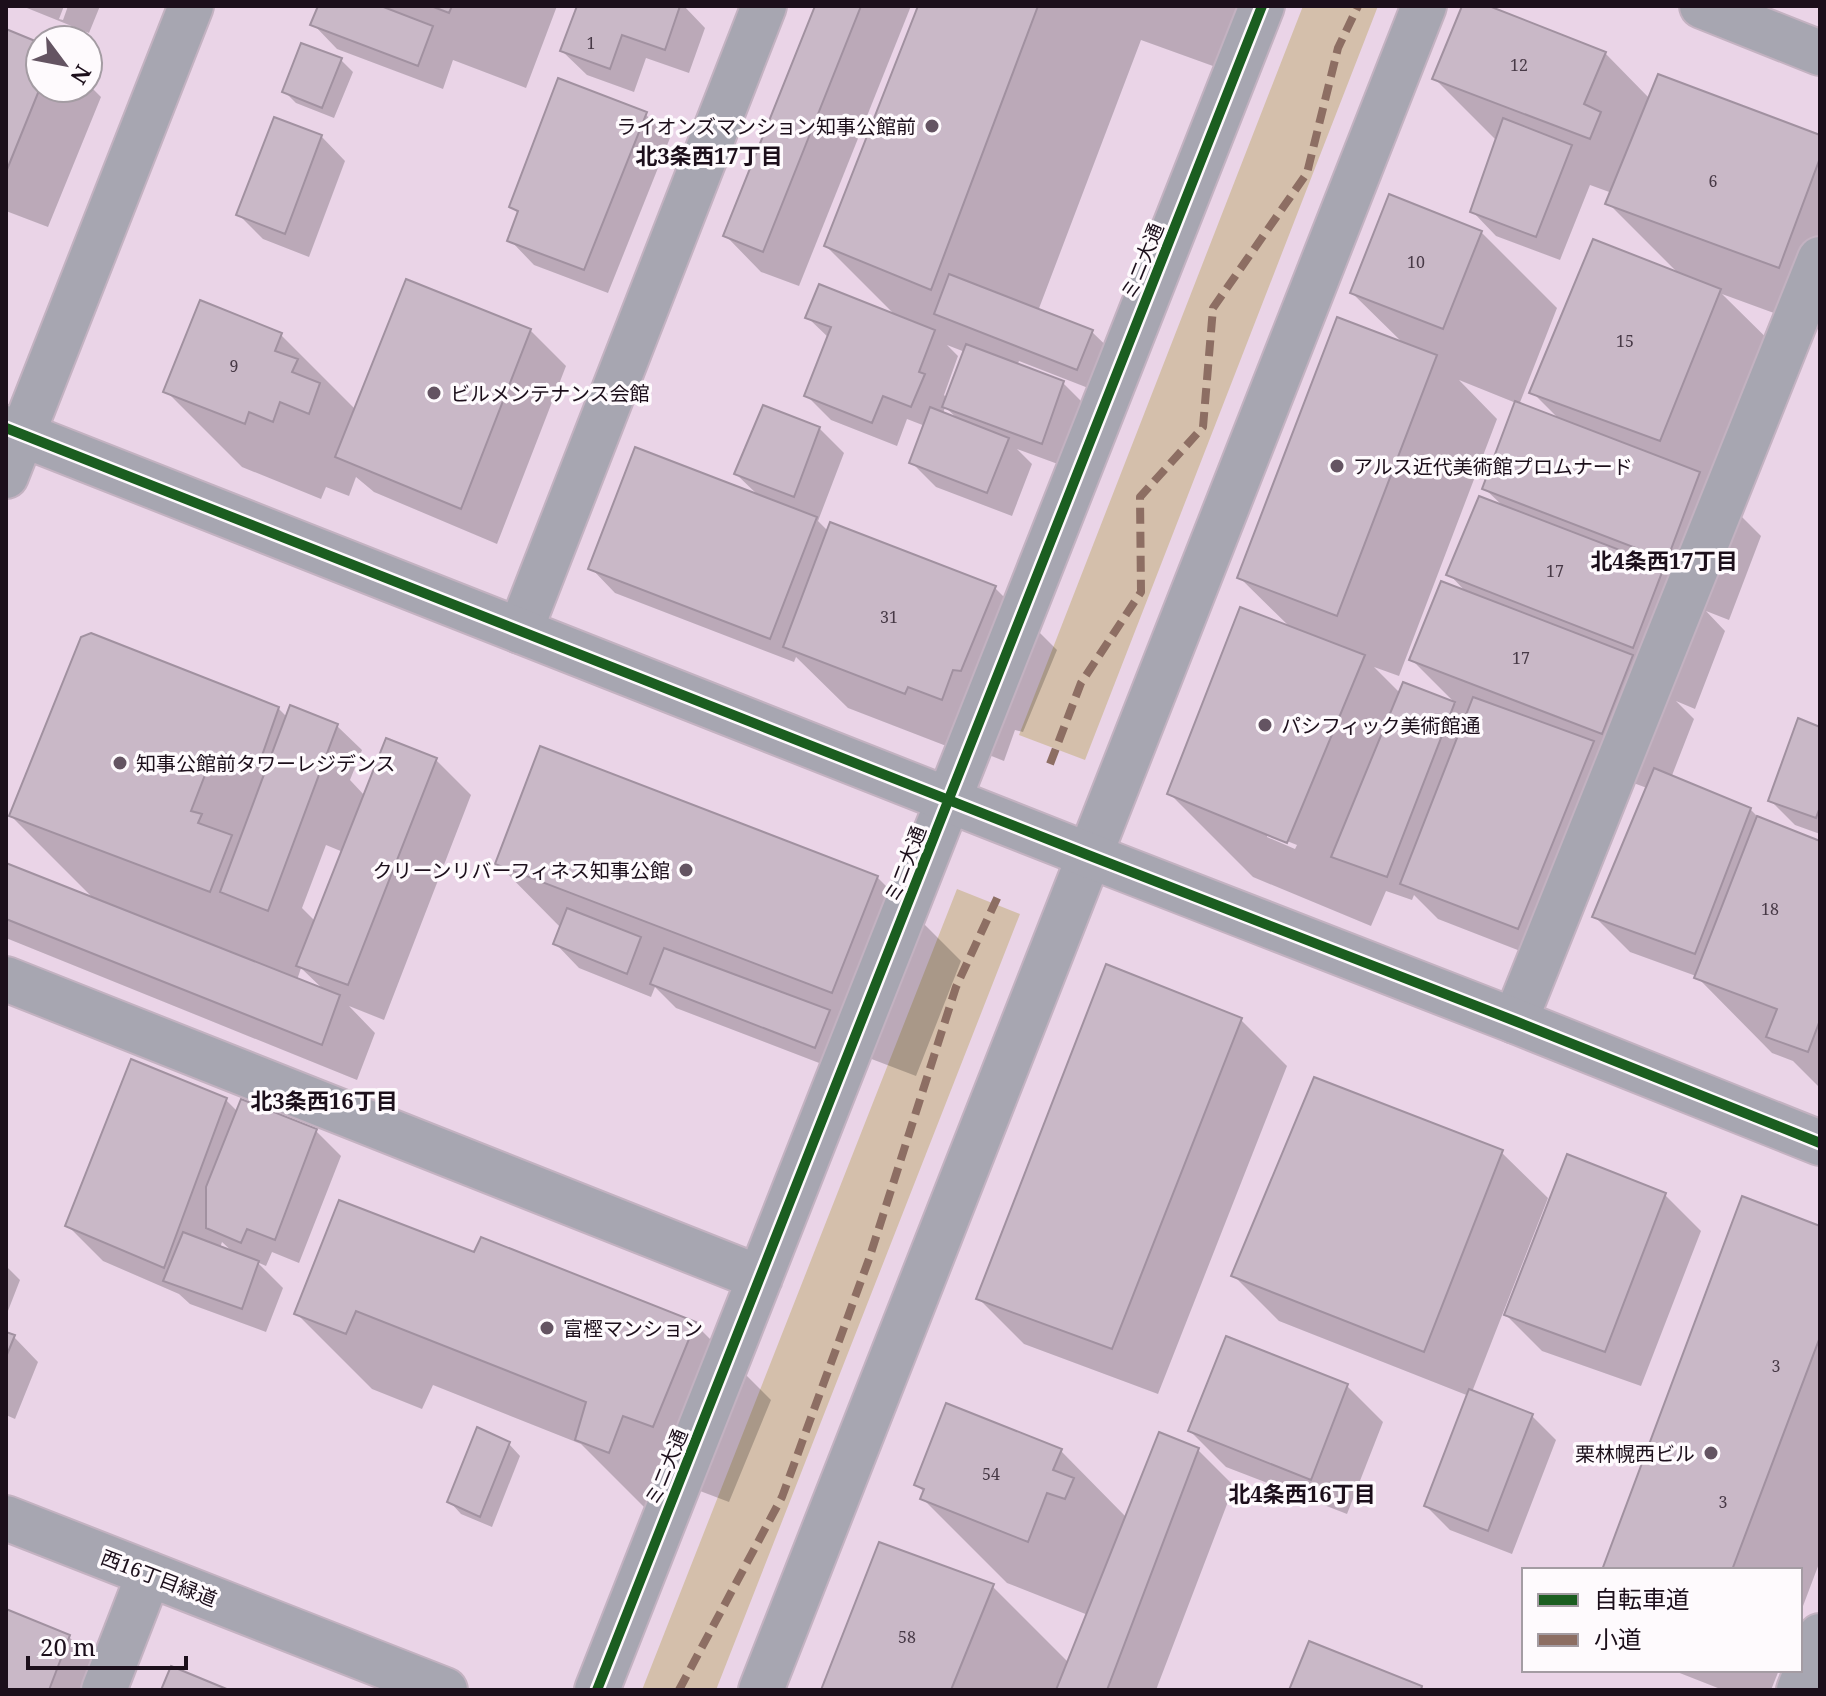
<svg xmlns="http://www.w3.org/2000/svg" width="1826" height="1696" font-family="'Noto Serif','Noto Sans JP',serif">
  <style>
    .green { fill: #d4bfab }
    .shadow { fill: #0003; fill-rule: evenodd }
    .building { fill: #c9b8c7; stroke: #a191a0; stroke-width: 2 }
    .lines { fill: none; stroke-linecap: round; stroke-linejoin: round }
    .minor-casing { stroke: #c3b2c1; stroke-width: 48 }
    .tertiary-casing { stroke: #c3b2c1; stroke-width: 48 }
    .minor { stroke: #a7a6b1; stroke-width: 44 }
    .tertiary { stroke: #a7a6b1; stroke-width: 44 }
    .quiet { stroke: #8d6e63; stroke-width: 8; stroke-dasharray: 16 8; stroke-linecap: butt }
    .cycleway-casing { stroke: #fefafd; stroke-width: 15 }
    .cycleway { stroke: #1b5e20; stroke-width: 10 }
    .poi-dot { fill: #645462; stroke: #fefafd; stroke-width: 3 }
    .labels { text-anchor: middle; dominant-baseline: central; stroke-width: 7; stroke-linejoin: round; paint-order: stroke }
    .number-label { font-size: 16px; fill: #473946 }
    .poi-label { font-size: 20px; fill: #1c0f1b; stroke: #fefafd; text-anchor: start }
    .street-label { font-size: 20px; fill: #1c0f1b; stroke: #fefafd }
    .neighbourhood-label { font-size: 22px; font-weight: bold; fill: #1c0f1b; stroke: #fefafd }
  </style>
  <rect width="100%" height="100%" fill="#ead4e7"/>
  <path class="green" d="M1303,6H1378L1085,760L1019,735Z
    M957,889L1020,914L716,1690H642Z"/>
  <path class="shadow" d="M22,6H64L59,19L63,20L68,6H100L89,33Z
    M320,6H557L526,88L453,60L443,89L337,49L313,24Z
    M579,6H684L705,28L689,73L646,58L634,92L587,75L562,51Z
    M818,6H911L799,286L761,272L726,236Z
    M921,6H1246L1224,70L1141,40L1038,311L1092,332L1117,356L1101,393L1019,361L1017,366L1063,383L1088,408L1066,467L1017,449L1032,464L1012,516L936,487L912,463L925,426L907,419L897,446L831,420L807,396L829,338L807,317L898,318L826,246ZM947,345L965,352L948,399L944,395L958,356ZM945,407L959,420L943,414Z
    M1465,6H1484L1605,53L1650,99L1820,137V330L1722,294L1796,367L1737,512L1761,536L1729,620L1706,611L1725,631L1695,709L1676,701L1694,719L1671,778L1750,809L1760,819L1820,843V1088L1793,1061L1772,1053L1696,976L1630,952L1594,916L1647,788L1628,781L1554,964L1438,919L1414,895L1412,900L1386,891L1371,926L1253,877L1169,793L1292,629L1239,577L1405,345L1352,293L1481,232L1557,308L1519,405L1560,420L1532,392L1680,275L1608,203L1612,193L1590,185L1560,260L1496,236L1472,211L1497,141L1435,79ZM1459,380L1516,403L1484,488L1504,507L1449,574L1467,593L1412,660L1456,704L1404,685L1401,694L1374,667L1399,676L1497,419ZM1267,833L1297,845L1295,849L1267,837Z
    M6,31L40,45V88H88V84L101,97L48,227L6,211Z
    M341,60L353,72L334,118L296,103L284,91Z
    M645,114L670,138L608,293L534,265L510,240L519,214L511,207Z
    M321,136L345,161L309,257L263,239L239,215Z
    M530,330L566,366L497,544L374,492L356,477L349,496L326,487L321,499L242,467L166,391L281,335L356,410Z
    M819,428L844,453L818,521L829,532L995,588L1057,650L1023,732L1015,730L1004,761L969,747L967,754L848,708L796,657L794,662L615,593L591,568L760,497L736,474Z
    M278,708L288,718L337,726L362,750L350,780L365,796L435,759L471,795L384,1020L349,1006L375,1033L357,1080L6,938V865L96,901L11,816ZM326,845L343,852L316,922L302,908ZM301,968L325,991L297,980Z
    M1820,729V834L1795,825L1770,800Z
    M497,863L877,877L961,961L916,1076L848,1050L840,1071L676,1008L655,987L651,997L579,968L555,943L561,928Z
    M1241,1020L1287,1066L1158,1394L1024,1344L978,1298Z
    M226,1100L238,1112L316,1131L341,1156L299,1263L272,1252L266,1266L257,1262L283,1288L266,1332L190,1304L179,1294L103,1261L67,1225ZM222,1242L235,1254L220,1248Z
    M1501,1152L1548,1198L1472,1392L1532,1416L1556,1440L1512,1554L1450,1530L1426,1506L1469,1396L1279,1321L1233,1275Z
    M1665,1195L1701,1231L1641,1386L1542,1351L1506,1315Z
    M1820,1228V1561L1800,1614V1570H1605Z
    M475,1255L695,1324L771,1400L729,1502L700,1491L685,1528L653,1516L581,1444L433,1385L422,1409L372,1389L296,1313Z
    M6,1266L20,1280L6,1316Z
    M6,1334L14,1337L38,1362L15,1419L6,1415Z
    M1347,1386L1383,1422L1347,1514L1226,1467L1190,1431Z
    M509,1444L520,1456L492,1527L461,1514L450,1502Z
    M1198,1450L1234,1486L1156,1690H824L992,1586L1069,1663L1088,1615L1007,1583L923,1499L925,1493L916,1484L1061,1451L1127,1518Z
    M6,1612L69,1637L105,1673L98,1690H6Z
    M1672,1670H1779L1771,1690H1723Z"/>
  <path class="building" d="M318,6H381L433,26L418,66L310,25Z
    M431,6H452L449,13Z
    M577,6H680L665,50L622,35L610,69L560,51Z
    M815,6H861L763,252L723,236Z
    M918,6H1038L931,290L824,246Z
    M1462,6H1489L1606,52L1584,104L1601,112L1590,139L1432,79Z
    M6,29L40,43V88L6,172Z
    M301,43L342,58L322,108L282,92Z
    M1658,74L1820,135V158L1779,268L1605,204Z
    M558,78L647,112L584,270L507,241L518,211L509,207Z
    M274,117L322,135L285,234L236,215Z
    M1503,118L1572,145L1536,237L1470,212Z
    M1389,194L1482,231L1443,329L1350,293Z
    M1593,239L1721,289L1660,441L1529,393Z
    M949,274L1093,330L1077,370L934,314Z
    M406,279L531,329L461,509L335,457Z
    M819,284L935,330L919,372L925,374L911,407L883,396L872,423L804,396L831,327L805,318Z
    M200,300L282,333L275,351L298,359L292,372L320,383L309,414L280,402L273,422L249,412L245,424L163,392Z
    M1337,317L1437,355L1337,616L1237,578Z
    M966,344L1064,381L1042,444L942,407Z
    M1515,401L1700,472L1667,560L1482,489Z
    M763,405L820,427L794,497L734,474Z
    M930,407L1009,438L987,493L909,463Z
    M635,447L817,517L770,639L588,569Z
    M1479,496L1664,567L1633,648L1446,575Z
    M830,522L996,586L961,671L953,670L942,700L908,687L905,694L783,647Z
    M1441,581L1633,655L1602,734L1409,660Z
    M1240,607L1365,655L1287,843L1167,794Z
    M91,633L279,707L258,767L223,753L221,760L212,757L191,811L202,814L198,823L232,835L210,892L9,816L81,637Z
    M1403,682L1455,702L1387,877L1331,857Z
    M1473,697L1594,741L1518,929L1400,884Z
    M290,705L338,724L268,911L220,892Z
    M1798,718L1820,727V807L1816,818L1768,801Z
    M386,738L437,758L348,985L296,966Z
    M540,746L878,876L832,993L495,864Z
    M1654,768L1751,808L1695,954L1592,917Z
    M1757,816L1820,841V1020L1808,1052L1766,1037L1777,1009L1694,978Z
    M6,863L340,995L322,1045L6,919Z
    M567,908L641,937L627,974L553,944Z
    M664,948L830,1010L815,1048L650,984Z
    M1106,964L1242,1018L1112,1349L976,1299Z
    M131,1059L227,1098L164,1268L65,1226Z
    M1314,1077L1503,1150L1424,1352L1231,1276Z
    M241,1099L317,1129L275,1240L247,1229L241,1243L206,1228V1187Z
    M1567,1154L1666,1193L1605,1352L1504,1315Z
    M1742,1196L1820,1226V1337L1732,1570H1602Z
    M339,1200L474,1252L481,1237L696,1322L653,1427L623,1416L609,1453L575,1440L586,1402L356,1311L346,1334L294,1314Z
    M183,1232L259,1261L242,1309L163,1281Z
    M6,1332L15,1335L6,1357Z
    M1226,1336L1348,1384L1311,1480L1188,1431Z
    M1469,1389L1533,1414L1488,1531L1424,1506Z
    M946,1403L1062,1449L1053,1470L1074,1478L1065,1499L1047,1493L1028,1542L920,1499L924,1489L914,1485Z
    M477,1427L510,1442L480,1517L447,1502Z
    M1159,1432L1199,1448L1107,1690H1056Z
    M879,1542L994,1584L951,1690H821Z
    M6,1609L70,1635L49,1690H6Z
    M1309,1641L1422,1686L1421,1690H1289Z
    M171,1666L229,1690H161Z"/>
  <g class="lines">
    <g class="minor-casing">
      <path id="minor" d="M520,631L764,6
        M6,979L760,1278
        M1515,1021L1820,259
        M6,1518L445,1690
        M104,1690L149,1574
        M597,1690L1262,6
        M761,1690L1424,6"/>
    </g>
    <g class="tertiary-casing">
      <path id="tertiary" d="M1702,6L1820,53
        M6,428L1088,855L1515,1021L1820,1143
        M6,476L191,6
        M1799,1690L1820,1636"/>
    </g>
    <use href="#minor" class="minor"/>
    <use href="#tertiary" class="tertiary"/>
    <path class="quiet" d="M1050,764L1081,683L1141,592L1140,497L1203,427L1213,308L1307,173L1338,48L1358,6
      M679,1690L782,1497L869,1259L956,987L999,894"/>
    <g class="cycleway-casing">
      <path id="cycleway" d="M6,428L1088,855L1515,1021L1820,1143
        M597,1690L1262,6"/>
    </g>
    <use href="#cycleway" class="cycleway"/>
  </g>
  <g class="poi-dot">
    <circle cx="932" cy="126" r="8"/>
    <circle cx="434" cy="393" r="8"/>
    <circle cx="1337" cy="466" r="8"/>
    <circle cx="1265" cy="725" r="8"/>
    <circle cx="120" cy="763" r="8"/>
    <circle cx="686" cy="870" r="8"/>
    <circle cx="547" cy="1328" r="8"/>
    <circle cx="1711" cy="1453" r="8"/>
  </g>
  <g class="labels">
    <g class="number-label">
      <text x="591" y="43">1</text>
      <text x="1519" y="65">12</text>
      <text x="1713" y="181">6</text>
      <text x="1416" y="262">10</text>
      <text x="1625" y="341">15</text>
      <text x="234" y="366">9</text>
      <text x="1555" y="571">17</text>
      <text x="889" y="617">31</text>
      <text x="1521" y="658">17</text>
      <text x="1770" y="909">18</text>
      <text x="1776" y="1366">3</text>
      <text x="991" y="1474">54</text>
      <text x="1723" y="1502">3</text>
      <text x="907" y="1637">58</text>
    </g>
    <g class="poi-label">
      <text x="916" y="126" text-anchor="end">ライオンズマンション知事公館前</text>
      <text x="450" y="393">ビルメンテナンス会館</text>
      <text x="1353" y="466">アルス近代美術館プロムナード</text>
      <text x="1281" y="725">パシフィック美術館通</text>
      <text x="136" y="763">知事公館前タワーレジデンス</text>
      <text x="670" y="870" text-anchor="end">クリーンリバーフィネス知事公館</text>
      <text x="563" y="1328">富樫マンション</text>
      <text x="1695" y="1453" text-anchor="end">栗林幌西ビル</text>
    </g>
    <g class="street-label">
      <text transform="translate(1142 261) rotate(-68)">ミニ大通</text>
      <text transform="translate(905 864) rotate(-69)">ミニ大通</text>
      <text transform="translate(666 1467) rotate(-68)">ミニ大通</text>
      <text transform="translate(159 1578) rotate(21)">西16丁目緑道</text>
    </g>
    <g class="neighbourhood-label">
      <text x="709" y="155">北3条西17丁目</text>
      <text x="1664" y="560">北4条西17丁目</text>
      <text x="324" y="1100">北3条西16丁目</text>
      <text x="1302" y="1493">北4条西16丁目</text>
    </g>
  </g>
  <rect width="1826" height="1696" fill="none" stroke="#1c0f1b" stroke-width="16"/>
  <rect x="1522" y="1568" width="280" height="104" fill="#fefafd" stroke="#a49ca3" stroke-width="2"/>
  <rect x="1538" y="1594" width="40" height="12" fill="#1b5e20" stroke="#a49ca3" stroke-width="2"/>
  <text x="1594" y="1608" font-size="24" fill="#1c0f1b">自転車道</text>
  <rect x="1538" y="1634" width="40" height="12" fill="#8d6e63" stroke="#a49ca3" stroke-width="2"/>
  <text x="1594" y="1648" font-size="24" fill="#1c0f1b">小道</text>
  <g transform="translate(64 64) rotate(122)"><circle r="38" fill="#fefafd" stroke="#a49ca3" stroke-width="2"/>
  <path d="M0-6L14 30L0 20L-14 30Z" fill="#645462"/>
  <text y="-12" font-size="22" font-weight="bold" text-anchor="middle" fill="#1c0f1b">N</text>
  </g>
  <path d="M28 1656v12h158v-12" fill="none" stroke="#1c0f1b" stroke-width="4"/>
  <text x="40" y="1656" font-size="24" fill="#1c0f1b" stroke="#fefafd" stroke-width="6" paint-order="stroke">20 m</text>
</svg>
